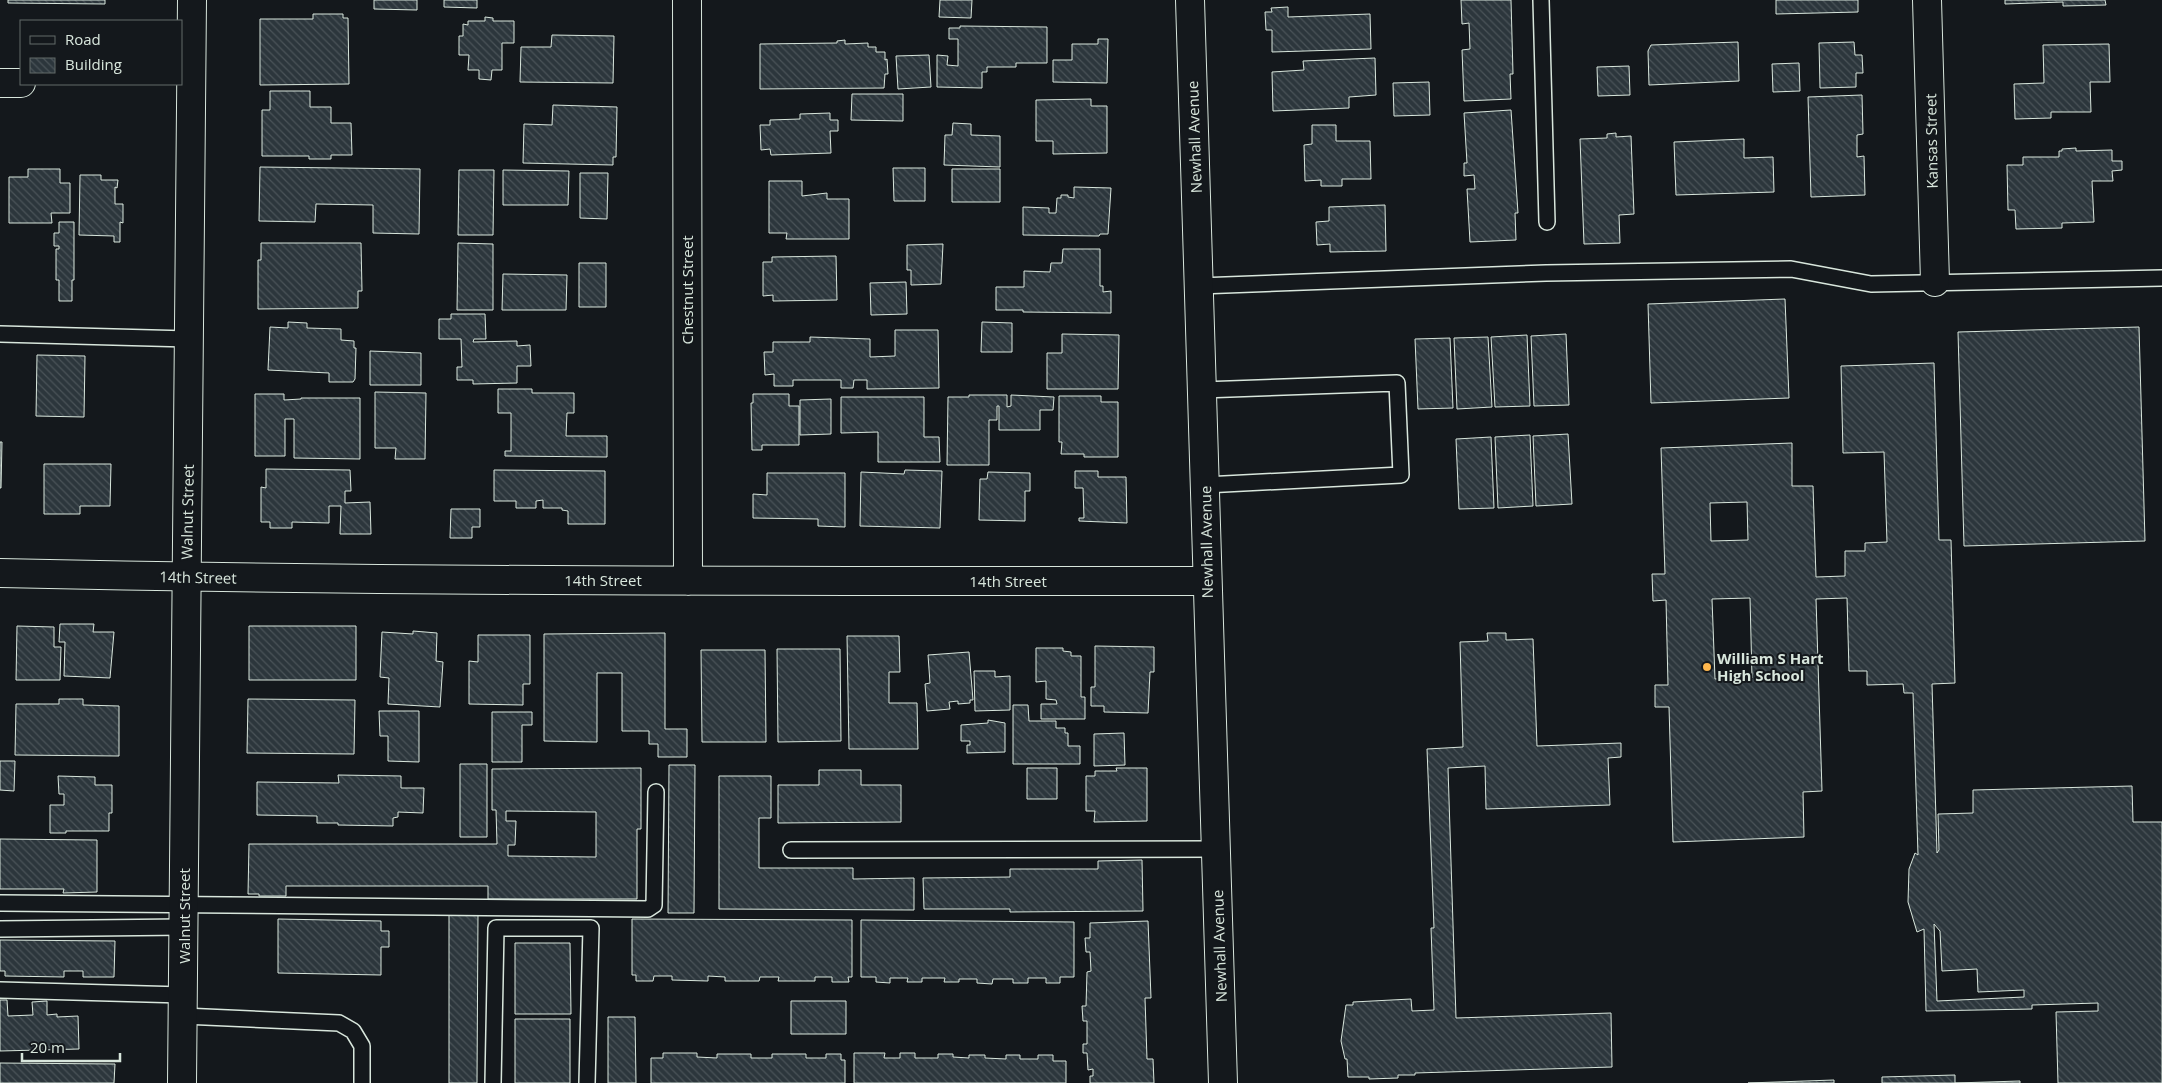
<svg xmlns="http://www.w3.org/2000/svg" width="2162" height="1083" font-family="'Open Sans',sans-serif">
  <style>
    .building { fill: url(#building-back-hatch); stroke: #d8e6dc; fill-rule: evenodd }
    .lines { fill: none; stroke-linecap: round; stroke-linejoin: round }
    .service-casing { stroke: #d8e6dc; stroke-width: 18 }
    .minor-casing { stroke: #d8e6dc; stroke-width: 30 }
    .service { stroke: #14181c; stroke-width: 15 }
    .minor { stroke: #14181c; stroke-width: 28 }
    .poi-dot { fill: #ffb74d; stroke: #14181c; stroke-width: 2 }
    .labels { text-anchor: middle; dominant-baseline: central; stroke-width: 4; stroke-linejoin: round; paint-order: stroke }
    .street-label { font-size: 15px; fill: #d8e6dc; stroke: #14181c }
    .poi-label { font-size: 15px; font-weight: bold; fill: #d8e6dc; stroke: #14181c; text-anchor: start }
  </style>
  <defs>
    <pattern id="building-back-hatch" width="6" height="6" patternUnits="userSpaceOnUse" patternTransform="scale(1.25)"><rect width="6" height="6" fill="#2c363c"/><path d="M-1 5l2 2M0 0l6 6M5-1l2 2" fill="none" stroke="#4a5358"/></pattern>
  </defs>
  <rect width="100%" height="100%" fill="#14181c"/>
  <path class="building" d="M8,0H105V4L8,3Z
    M374,0H417V10L374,9Z
    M444,0H477V8L444,7Z
    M940,0H972L971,18L939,17Z
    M1461,0H1511L1513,74H1510L1511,99L1464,101L1462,50L1470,49L1469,23L1462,24Z
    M1776,0H1858V12L1776,14Z
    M2005,0H2105L2106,5L2063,6V2L2005,4Z
    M1288,7V17L1370,14L1371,49L1272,52V30H1266L1265,12H1272L1271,8Z
    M313,14H343V18H348L349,84L260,85V19H313Z
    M485,17L493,18V21H514V43H502V70H492L491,80L479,79V70H468L469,55H459V36H463V24L468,25V21H485Z
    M960,26L1047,27V63H1016V67H987V72H982V88L937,87V55L948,56L947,65L958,66V39H949V28H960Z
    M552,35L614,36L613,83L520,82L521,47H551Z
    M1098,39H1108L1107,83L1053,82V60H1072V44H1098Z
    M845,40V44L868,43V47H876V52H885V60L887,59L888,74H885L884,88L760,89V44L837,43V41Z
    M1738,42L1739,81L1649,85L1648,51L1651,45Z
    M1854,42L1855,55H1862L1863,73H1856V87L1820,88L1819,43Z
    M2109,44L2110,82H2090L2091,112H2051V118L2015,119L2014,84L2044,83L2043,45Z
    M929,55L931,87L898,89L896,56Z
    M1375,58L1376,95L1349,97V108L1273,111L1272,72L1304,70L1303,61Z
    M1799,63L1800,91L1773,92L1772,64Z
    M1629,66L1630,95L1598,96L1597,67Z
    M1429,82L1430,115L1394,116L1393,83Z
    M270,91H310V107H331V123H351L352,155H331V159H309V156H262V110H270Z
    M852,94H903V121L851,120Z
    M1862,95L1863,134L1857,135V157L1864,156L1865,195L1811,197L1808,97Z
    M1091,99V106H1107V153L1053,154V141H1036V100Z
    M553,105L617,107L616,157H613V165L523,163L524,124L552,125Z
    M1511,110L1518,213H1515L1516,240L1470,242L1467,189H1475L1474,175L1464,176V163H1467L1464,113Z
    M830,113V120H838V131H830L831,153L771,155L770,149L761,150L760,125H770V120L800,119V114Z
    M953,123L971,124V135L1000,136V167L944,165L945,135H952Z
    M1312,125H1336V141H1370L1371,179H1342V186H1321V180L1305,181L1304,145L1312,144Z
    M1616,133V137L1631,136L1634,214L1619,215L1620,243L1584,244L1580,139L1607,138V134Z
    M1744,139V158L1773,157L1774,192L1676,195L1674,142Z
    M2076,148V151L2112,150V161H2122V170L2112,171L2113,181H2092L2094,222L2062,223V228L2016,229L2015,210H2008L2007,165H2023V157H2059V151H2062V149Z
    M260,167L420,169L419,234L373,233V205L316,204L315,222L259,221Z
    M893,168H925V201H894Z
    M28,169H60V183H70V213H51L52,223H9V177H28Z
    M952,169H1000V202H952Z
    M459,170H494L493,235H458Z
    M503,170L569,171L568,205H503Z
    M580,173H608L607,219L580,218Z
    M80,175H101V180H118L117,188L115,187V204H123V223L120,222V242H114V236L79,235Z
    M769,181H802V196L827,193V199H849V239H786L787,233H769Z
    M1074,187L1111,188L1108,234H1100L1099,236L1023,235V207L1049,208V213H1056L1057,198H1061V195H1068V197L1074,198Z
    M1385,205L1386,251L1330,252V244L1317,245L1316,222L1329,221V207Z
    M59,222H74V280H72V301H59V280H56V249H59V246H54V233H59Z
    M261,243H361L362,291H358V308L258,309V260H261Z
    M458,243L493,244V310H457Z
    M943,244L941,284L911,285V270H907V245Z
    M1063,249H1100V286H1103V292L1111,291V313L1023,312V310H996V287H1024V271L1050,272L1051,263H1062Z
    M836,256L837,300L773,301V295L763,296V262H772V257Z
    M579,263H606V307H579Z
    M503,274L567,275L566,310H502Z
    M906,282L907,314L871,315L870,283Z
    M1785,299L1789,398L1651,403L1648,304Z
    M451,314H485L486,339H474L473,342L517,341V346L530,345L531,366H517V383L473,384V380H457V367H462L461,339H439V319H451Z
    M288,322L307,323V328L341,329V340L354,341V348H356L355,379L353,382H329V373L268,370L270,327L288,328Z
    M982,322L1012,323V352H981Z
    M2139,327L2145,541L1964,546L1958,332Z
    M895,330H938L939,388L867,389V380H854L853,388H841V380H793V386H774V374L765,375L764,352H773V342H810V337L870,339V357L895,356Z
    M1062,334L1119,335L1118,389H1047V353H1062Z
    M1566,334L1569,405L1534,406L1531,336Z
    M1527,335L1530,406L1495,407L1491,337Z
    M1488,337L1492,407L1457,409L1454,338Z
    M1450,338L1453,408L1418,409L1415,339Z
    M370,351L421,353V385H370Z
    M37,355L85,356L84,417L36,416Z
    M1934,363L1939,540H1951L1955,683L1932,684L1937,853L1939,850L1938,814L1973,813V790L2132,786L2133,822H2162V1083H2058L2056,1012L2098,1011V1003L2032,1005V1009L1926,1011L1924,929L1917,932L1908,902L1909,869L1915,853L1918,855L1913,693H1904L1903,684L1867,685V671H1849L1847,598L1816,599L1822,791L1803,792L1804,837L1673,842L1669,707H1655V685H1668L1666,600L1653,601L1652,574H1665L1661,448L1792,443V486H1813L1816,577L1845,576V551H1865V543L1887,542L1884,452L1843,453L1841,366ZM1747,502L1748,540L1711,541L1710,503ZM1750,598L1752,678L1715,679L1712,599ZM1934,924L1940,931L1942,971L1977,969L1978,992L2024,990V997L1937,1001Z
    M498,389H532V393H574V413H567L566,436H607V457L505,456V451H511V413H498Z
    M375,392L426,393L425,459H395L396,448H375Z
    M255,394H284V400L301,399V398H360V459L294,458V419H285V456H255Z
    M753,394H789V406H799V445H762V450H752L751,403H753Z
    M969,395H1007V407L1011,406V395L1054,397L1053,410H1040V430H999V406H997V420H989V465H947L948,397H969Z
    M1059,396H1101V402H1118V457H1084V454H1061L1062,442H1059Z
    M841,397H924V437H939L940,462H878V432L841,433Z
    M831,399V434L800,435V400Z
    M1568,434L1572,504L1536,506L1533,436Z
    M1530,435L1533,506L1498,508L1495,437Z
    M1491,437L1494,508L1459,509L1456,439Z
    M0,442H2L1,488H0Z
    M44,464H111L110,506H80V514H44Z
    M266,469L350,470L351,491H345V503L370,502L371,534H340L341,506H329V523L292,522V528H270V522H261V487L266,488Z
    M494,470L605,471V524H568V511L562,510V508H543V500L536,501V508H516V501H494Z
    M905,470L942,471L940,528L860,526L861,472L904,474Z
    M1075,471H1098V477H1126L1127,523L1079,521V518H1084L1083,488H1075Z
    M988,472L1030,473V491H1025V521L979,520L980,479H987Z
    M767,473H845V527L818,526V519L753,518V494L767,495Z
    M451,509H480V527H472V538H450Z
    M60,624H94L93,632H114L110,678L64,676L65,642H59Z
    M17,626L54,627V647H61L60,680H16Z
    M249,626H356V680H249Z
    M413,631L437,633L436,661L443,662L440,707L388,704L389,678L380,677L382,632L413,634Z
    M665,633V729H687V757H658V744H649V731H622V673H597V742L544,741V634Z
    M1487,633H1506V640L1533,639L1537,746L1621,743V757L1608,758L1610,805L1486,809L1485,766L1448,768L1456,1018L1611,1013L1612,1067L1415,1073V1075H1398V1078L1369,1079V1077H1348L1347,1059H1345L1341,1041L1346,1005H1353V1002L1411,999L1412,1011L1434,1010L1431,928H1434L1427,749L1463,747L1460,642L1488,641Z
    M478,635H530V684H523V705L469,704V661L478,662Z
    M847,636H899L900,672H889V703H917L918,749H849Z
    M1095,646L1154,647V672H1150L1148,713L1104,712V706H1091V687H1095Z
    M1036,648H1063V651L1071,652V656H1081V697H1085V719H1041V704H1057L1056,700L1046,699V681L1036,682Z
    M777,649H840L841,741L778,742Z
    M701,650H765L766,742H702Z
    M969,652L973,700H970V703L958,704V701L949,702L950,709L927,711L925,684L930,683L928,655Z
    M974,671H995V677L1010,676V710L975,711Z
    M59,699H83V705L119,706V756L15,755L16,704H59Z
    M248,699L355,700L354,754L247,753Z
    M1013,705H1028L1029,721H1056V728H1065V733H1068V746H1080V764H1013Z
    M379,711H419V762L388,761V736H380Z
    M492,712H532V725H522V762H492Z
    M988,720L1005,723V752L967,753V745H970V741H961V725L988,723Z
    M1124,733L1125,765L1094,766V734Z
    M0,761H15L14,791L0,790Z
    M460,764H487V837H460Z
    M669,765H695L694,913H668Z
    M641,768V829H637V899H488V886H286V896H259V894H248L249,844H497L496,810H492V769ZM506,811L596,812V857L508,856V845H515L516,821H506Z
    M1027,768H1057V799H1027Z
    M1116,768H1147V821L1094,822L1095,811H1086V776H1095V771H1117Z
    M819,770H861V785H901V822L778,823V785H819Z
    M338,775L401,776V788H424L423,813L398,812V817L393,818V826L338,825V823H317V816L257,815V782L339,783Z
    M58,776L95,777V785H112V813H109V831H66V833H50V805H64V794H59Z
    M719,776H771V818H759V868H853V879L914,878V910L719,909Z
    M0,839L97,840V892L63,893L64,889H0Z
    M1142,860L1143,911L1010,912V909H924L923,878L1010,877V869H1098V861Z
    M449,912L478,913L477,1083H449Z
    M278,919L381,921V931H389V947H381V975L278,973Z
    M632,919L852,920V977H848L849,982H832V977H815V981H778L779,977H760L759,981H725V977L708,976V981L672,980V976H654L653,981H636V975H632Z
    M861,920L1074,922V977H1060V983H1046V978H1028V983H1013V979H993L992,984L977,983V979H959V982H944L945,978H922V982H907L908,978H890V983L876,982V977H861Z
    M1148,921L1151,998H1145L1147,1059H1153L1154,1083H1090V1076H1093V1069L1088,1070L1087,1053H1083V1044H1087V1021H1083L1082,1006H1086L1087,972L1091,971L1090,952H1086L1085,938H1090V923Z
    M0,940L115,941L114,977H83V971H64V977L5,976V971H0Z
    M515,943H570L571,1014H515Z
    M0,1000H7L8,1016L33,1015L32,1002L47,1001V1015L57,1014V1017L78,1016L79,1049L0,1051Z
    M791,1001H846V1034H791Z
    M608,1017H635L636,1083H608Z
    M515,1019H570V1083H515Z
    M663,1053H697V1057L717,1058V1054H751V1058H772V1054H806V1058H826V1054H841V1060H845V1083H651V1058H663Z
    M854,1053H885L884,1058H900V1053H915V1058H938V1054H953V1057L969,1058V1055H985V1058L1006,1059V1055H1020V1059H1038V1055H1053V1061H1066V1083H854Z
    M0,1063L115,1064L114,1083H0Z
    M1955,1075V1083L2020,1081V1083H1882V1077Z
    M1834,1080V1083H1748Z"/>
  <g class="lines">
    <g class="service-casing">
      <path id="service" d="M1541,0L1547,222
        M1199,286L1546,273L1791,269L1871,284L2162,278
        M0,334L189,339
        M1202,390L1397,383L1401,475L1205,485
        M791,850L1216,849
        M0,903L648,909L654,905L656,792
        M0,929L184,927
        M0,990L183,995
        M183,1016L339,1023L353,1031L362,1046V1083
        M493,1083L496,928H591L587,1083"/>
    </g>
    <g class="minor-casing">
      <path id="minor" d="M687,0L688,581
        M1190,0L1223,1083
        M1927,0L1935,282
        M0,83H21
        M0,573C402,582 805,581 1207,581
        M182,1083L192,0"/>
    </g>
    <use href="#service" class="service"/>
    <use href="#minor" class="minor"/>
  </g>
  <circle class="poi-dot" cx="1707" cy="667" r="5"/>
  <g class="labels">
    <g class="street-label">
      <text transform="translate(1194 137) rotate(-92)">Newhall Avenue</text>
      <text transform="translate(1931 141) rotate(-91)">Kansas Street</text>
      <text transform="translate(687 290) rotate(-90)">Chestnut Street</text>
      <text transform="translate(187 512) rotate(-89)">Walnut Street</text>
      <text transform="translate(1206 542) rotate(-91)">Newhall Avenue</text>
      <text transform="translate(198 577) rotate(1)">14th Street</text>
      <text x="603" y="580">14th Street</text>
      <text x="1008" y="581">14th Street</text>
      <text transform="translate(184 916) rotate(-90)">Walnut Street</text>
      <text transform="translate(1219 946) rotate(-92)">Newhall Avenue</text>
    </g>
    <g class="poi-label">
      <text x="1717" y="658">William S Hart<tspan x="1717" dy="17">High School</tspan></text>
    </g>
  </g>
  <rect x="20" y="20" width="162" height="65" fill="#14181c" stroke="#626a69"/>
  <rect x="30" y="36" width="25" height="8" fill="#14181c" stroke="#626a69"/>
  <text x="65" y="45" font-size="15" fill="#d8e6dc">Road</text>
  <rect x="30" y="58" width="25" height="15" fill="url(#building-back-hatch)" stroke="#626a69"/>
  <text x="65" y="70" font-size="15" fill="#d8e6dc">Building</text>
  <path d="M22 1053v8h98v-8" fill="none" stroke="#d8e6dc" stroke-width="2.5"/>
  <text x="30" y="1053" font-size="15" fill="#d8e6dc" stroke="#14181c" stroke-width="4" paint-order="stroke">20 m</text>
</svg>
